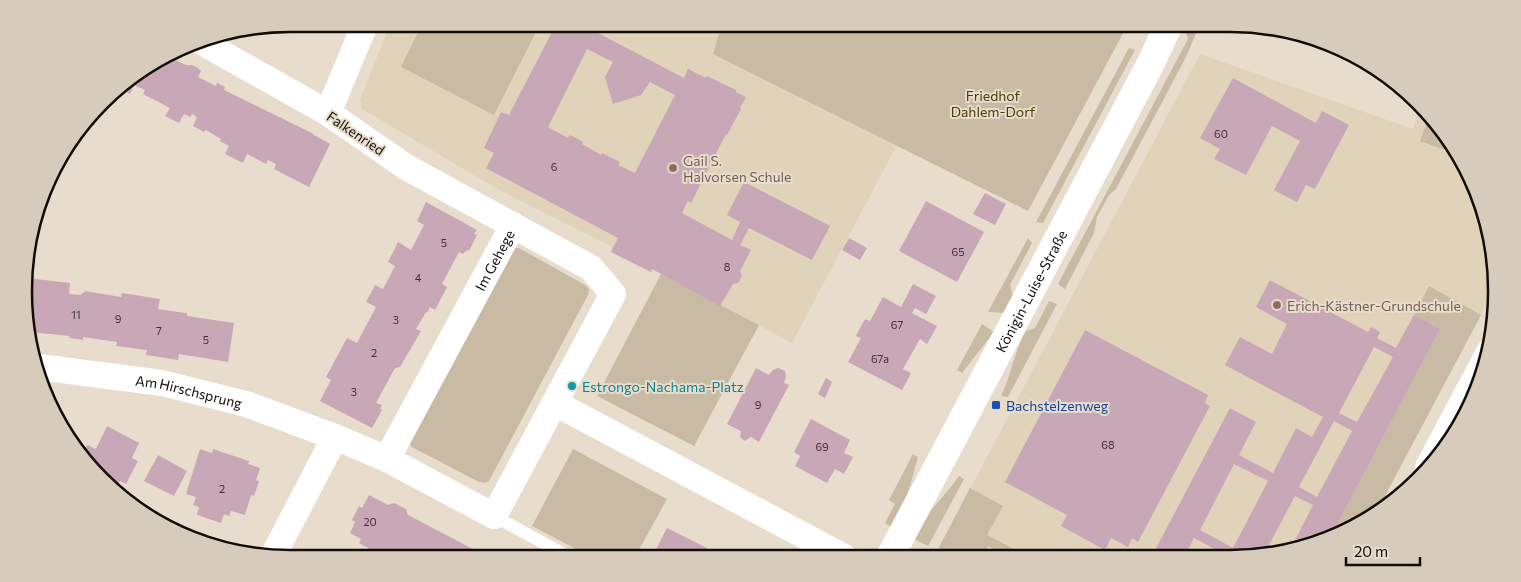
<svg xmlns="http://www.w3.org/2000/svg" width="1521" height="582" font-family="Commissioner,sans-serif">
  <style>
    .built { fill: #e1d2ba }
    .green { fill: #c8baa3 }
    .building { fill: #c8a7b7; fill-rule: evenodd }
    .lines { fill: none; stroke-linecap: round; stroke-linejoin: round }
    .lane { stroke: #fff; stroke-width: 12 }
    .street { stroke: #fff; stroke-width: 26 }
    .secondary { stroke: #fff; stroke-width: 28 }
    .education-dot { fill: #8d6e63; stroke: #e8ddcc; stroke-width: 2 }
    .culture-dot { fill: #0f9aa8; stroke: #e8ddcc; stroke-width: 2 }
    .transit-dot { fill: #1a4fb4; stroke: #e8ddcc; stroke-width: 2 }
    .labels { text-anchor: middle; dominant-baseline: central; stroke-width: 4; stroke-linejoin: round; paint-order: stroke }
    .number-label { font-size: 11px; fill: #3f3433 }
    .park-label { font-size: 14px; fill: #523901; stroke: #e8ddcc }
    .street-label { font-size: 14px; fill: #110d07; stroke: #e8ddcc }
    .education-label { font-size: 14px; fill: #785e54; stroke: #e8ddcc; text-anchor: start }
    .culture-label { font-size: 14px; fill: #0d838f; stroke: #e8ddcc; text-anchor: start }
    .transit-label { font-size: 14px; fill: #164399; stroke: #e8ddcc; text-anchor: start }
    .rim { fill: none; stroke: #110d07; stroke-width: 2.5 }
  </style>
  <rect width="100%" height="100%" fill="#e8ddcc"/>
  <path class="built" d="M390,24H722L714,54L897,145L792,343L653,269L651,272L614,254L611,252V246L501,191L362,109L360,100Z
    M1200,54L1413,129L1420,110L1462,158L1495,256L1493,292L1377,511L1348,531L1265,556L934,557Z"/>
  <path class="green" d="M422,24H540L494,115L401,67Z
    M722,24H1128L1028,211L713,54Z
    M1187,24H1200L1186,57L1116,189L1109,195L1097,217L1094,233L1065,289L1058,284L1188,39L1185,28Z
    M1129,48L1135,50L1043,223L1036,222Z
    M1428,119L1459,155L1420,141Z
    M1028,238L1032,243L1010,285L1013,296L1004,313L988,312Z
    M513,248H519L585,285L589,289L588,295L489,481L485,483L479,482L412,447L409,443Z
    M661,274L759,325L694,446L597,396Z
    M1429,286L1481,315L1377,511L1348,531L1331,536L1440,329L1414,315Z
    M1049,301L1057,304L1008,397L1001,396C1011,375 1014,352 1026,331L1035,328Z
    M982,324L994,332L962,373L957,370Z
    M573,449L667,499L635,557L593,558L532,526Z
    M913,454L918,457L907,496L891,527L885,523L895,504L889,500Z
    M959,476L964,479L928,546L914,539L932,509L951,487Z
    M970,488L1003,506L987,535L1027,556L1009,557L988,546L982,557H934Z"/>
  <path class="building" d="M547,24H601L596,32L684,78L688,69L706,78L707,76L736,90V92L746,97L740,108L741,109L727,135L726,134L691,203L688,201L682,213L732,240L740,222L727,215L744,182L830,226L812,260L749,228L740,245L751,250L740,271L742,276L738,283L733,284L720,306L652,269L651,272L611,252L618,238L486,168L494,153L484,148L501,112L509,115L553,30L546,26ZM587,49L613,62L605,77L613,104L641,95L650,82L675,95L635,173L618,165L620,162L602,153L601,155L582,144L583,142L570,135L568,138L548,127Z
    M171,58L186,65H192L197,67L201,71L198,77L216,86L217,83L225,87L224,90L312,133L314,135L330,144L309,187L274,169L276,164L268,160L266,164L247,154L243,163L225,154L229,146L220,141L221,139L206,130L204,132L193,126L197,117L192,114L190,117L184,114L179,123L165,116L170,108L143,94L145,90L134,85L130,94L118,88Z
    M1233,78L1316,123L1322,111L1349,125L1315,189L1306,185L1297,202L1274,190L1300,141L1272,126L1246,175L1214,159L1220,149L1200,138Z
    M985,193L1006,204L995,225L973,214Z
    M926,201L984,232L957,282L899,251Z
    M426,202L477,230L474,234L477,235L469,251L467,250L463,254L459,252L442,284L447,287L435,310L430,307L427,313L426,312L416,329L421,331L400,367L395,368L376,403L382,405L380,409L382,410L372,428L320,401L331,380L326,377L347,338L357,343L376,307L366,302L375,285L383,289L395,266L388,262L398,242L411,250L424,225L417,221Z
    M849,238L867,248L860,260L842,250Z
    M27,278L70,283L69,294L81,295L85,291L121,297L122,293L160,299L158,309L185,313H187V316L234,323L228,362L179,354L178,360L146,355L147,350L116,346L117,342L83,337V340L69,338L70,336L29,332Z
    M1270,280L1368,332L1371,327L1380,332L1377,338L1396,348L1414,315L1440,329L1331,536L1291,548L1313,505L1295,496L1263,556H1228L1194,538L1185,556H1152L1230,408L1256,422L1239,455L1273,473L1296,428L1312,437L1323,417L1225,365L1240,337L1272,354L1287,324L1256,307ZM1374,347L1393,357L1357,422L1339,413ZM1334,421L1352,431L1317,497L1299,487ZM1234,464L1268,481L1233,548L1200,530Z
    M913,284L936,296L926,314L915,308L912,313L937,326L927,344L920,339L903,369L911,373L902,390L848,362L861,338L856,336L860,328L865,319L870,321L883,297L901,307Z
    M1085,330L1208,395L1205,403L1210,406L1138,542L1132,538L1128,547L1111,538L1105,550L1061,526L1067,515L1005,482Z
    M756,368L769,375L773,370L778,368L785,371L786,377L784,383L789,385L759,442L751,437L745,441L740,437L741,431L727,424Z
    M826,378L832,382L825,398L818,394Z
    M811,419L850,440L844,453L853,457L844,474L835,469L827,483L795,466L800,456L794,452Z
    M107,426L139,443L132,458L138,461L126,484L120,481L116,489L83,454L87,445L96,449Z
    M200,449L212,453L213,449L249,461L248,464L260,468L256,480L259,481L254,496L251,495L245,515L231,511L229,516L224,514L221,523L197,515L199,507L193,505L196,497L186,494Z
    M158,455L187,471L174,496L144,481Z
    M369,495L388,505L394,503L406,509L408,515L490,558H399L388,553L385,558H368L364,556L368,548L359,543L361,539L350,533L355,522L352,520L359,506L362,508Z
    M667,528L707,548L702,557H652Z"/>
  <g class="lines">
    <path class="lane" d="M494,516L571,558"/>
    <g class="street">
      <path d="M328,113L365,24"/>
      <path id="s1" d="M39,367L162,383L246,404L335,437L387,459L494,516L613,294L591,268L406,167L328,113L200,41"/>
      <path d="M555,403L844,557"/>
      <path id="s2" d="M387,459L513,225"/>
      <path d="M1428,467L1489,352"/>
      <path d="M273,556L335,437"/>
    </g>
    <path class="secondary" id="s3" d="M890,557L1151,63L1169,24"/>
  </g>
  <g class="education-dot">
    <circle cx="673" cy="168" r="5"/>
    <circle cx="1277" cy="305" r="5"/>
  </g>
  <circle class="culture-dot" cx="572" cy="386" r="5"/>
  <rect class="transit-dot" x="991" y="400" width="10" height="10" rx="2.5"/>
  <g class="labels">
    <g class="number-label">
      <text x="1221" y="133">60</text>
      <text x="554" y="166">6</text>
      <text x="444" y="242">5</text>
      <text x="958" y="251">65</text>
      <text x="727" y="266">8</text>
      <text x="418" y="277">4</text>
      <text x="76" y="314">11</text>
      <text x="118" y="318">9</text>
      <text x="396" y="319">3</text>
      <text x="897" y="324">67</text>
      <text x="159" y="330">7</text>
      <text x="206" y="339">5</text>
      <text x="374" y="352">2</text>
      <text x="880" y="358">67a</text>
      <text x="354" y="391">3</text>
      <text x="758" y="404">9</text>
      <text x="1108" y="444">68</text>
      <text x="822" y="446">69</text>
      <text x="222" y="488">2</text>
      <text x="370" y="521">20</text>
    </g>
    <g class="park-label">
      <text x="993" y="95">Friedhof<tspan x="993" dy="16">Dahlem-Dorf</tspan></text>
    </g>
    <g class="street-label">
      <text transform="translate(356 133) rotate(34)">Falkenried</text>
      <text stroke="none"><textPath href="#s2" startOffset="226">Im Gehege</textPath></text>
      <text stroke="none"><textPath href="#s3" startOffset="301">Königin-Luise-Straße</textPath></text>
      <text stroke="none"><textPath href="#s1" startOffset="152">Am Hirschsprung</textPath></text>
    </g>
    <g class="education-label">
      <text x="683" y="160">Gail S.<tspan x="683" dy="16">Halvorsen Schule</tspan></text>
      <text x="1287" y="305">Erich-Kästner-Grundschule</text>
    </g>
    <g class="culture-label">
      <text x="582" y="386">Estrongo-Nachama-Platz</text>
    </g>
    <g class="transit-label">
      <text x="1006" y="405">Bachstelzenweg</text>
    </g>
  </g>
  <path d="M0 0H1521V582H0ZM290 32H1230A258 258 0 0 1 1488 290V292A258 258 0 0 1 1230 550H290A258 258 0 0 1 32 292V290A258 258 0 0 1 290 32Z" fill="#d7ccbc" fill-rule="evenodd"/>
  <path class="rim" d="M290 32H1230A258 258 0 0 1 1488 290V292A258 258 0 0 1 1230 550H290A258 258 0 0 1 32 292V290A258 258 0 0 1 290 32Z"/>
  <path d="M1346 557v8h74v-8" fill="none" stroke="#110d07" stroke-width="2.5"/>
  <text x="1354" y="557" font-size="15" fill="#110d07" stroke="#e8ddcc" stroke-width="4" paint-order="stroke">20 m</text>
</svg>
